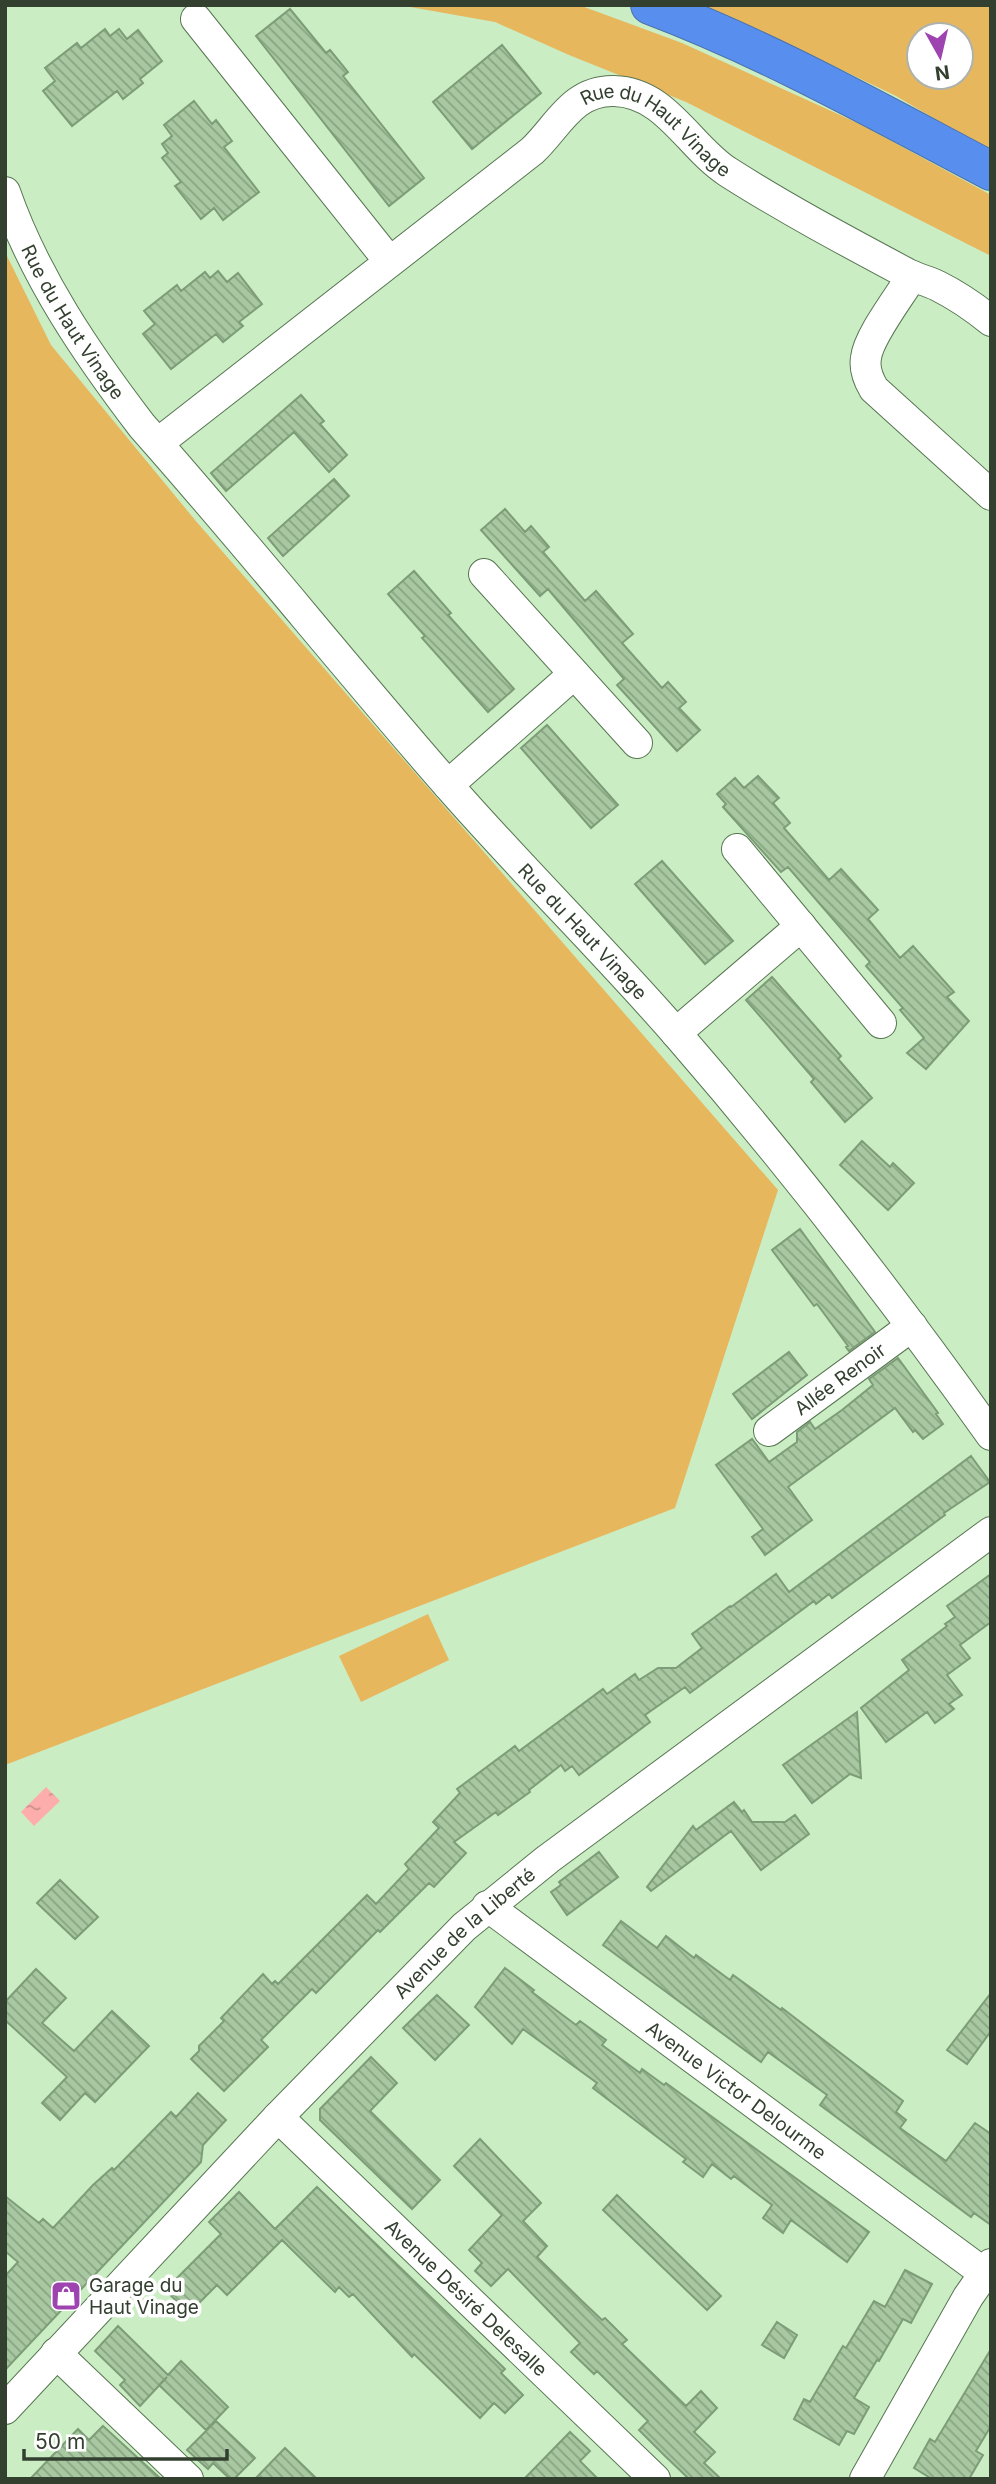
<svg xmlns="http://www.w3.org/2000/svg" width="996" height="2484" font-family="Inter,sans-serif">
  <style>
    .green { fill: #e7b75e; fill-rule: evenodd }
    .water { fill: url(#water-ripples) }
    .building { fill: url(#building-back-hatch); stroke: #7d9d78; stroke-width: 2 }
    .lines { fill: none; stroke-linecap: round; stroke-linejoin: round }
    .minor-casing { stroke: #577652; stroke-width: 32 }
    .highway-casing { stroke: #4b73ac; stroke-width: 40 }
    .minor { stroke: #fff; stroke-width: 30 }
    .highway { stroke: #588fee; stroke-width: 38 }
    .labels { text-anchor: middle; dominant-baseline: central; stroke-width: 7; stroke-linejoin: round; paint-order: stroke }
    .street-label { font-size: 19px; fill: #334030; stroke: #fff }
    .poi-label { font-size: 19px; fill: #334030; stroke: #fff; text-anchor: start }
  </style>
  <defs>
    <pattern id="water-ripples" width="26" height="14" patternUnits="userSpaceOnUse" patternTransform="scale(1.75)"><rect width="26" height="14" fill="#fdaeac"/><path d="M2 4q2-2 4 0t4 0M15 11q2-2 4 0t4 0" fill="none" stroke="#cd8f8c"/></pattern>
    <pattern id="building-back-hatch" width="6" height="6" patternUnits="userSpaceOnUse" patternTransform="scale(1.75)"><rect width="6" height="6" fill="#a7c8a0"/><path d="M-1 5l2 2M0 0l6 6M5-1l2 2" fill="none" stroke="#89a483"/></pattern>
  </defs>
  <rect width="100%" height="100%" fill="#cbedc4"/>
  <path class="green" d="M399,5H579L682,43L862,125L991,195V256L686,102L569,55L495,22Z
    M696,5H991V152L896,96L761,31ZM919,35H961V77H919Z
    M5,252L51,345L195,520L778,1190L675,1508L5,1765Z
    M428,1614L449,1660L361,1702L339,1656Z"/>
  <path class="water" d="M46,1787L60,1801L34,1826L21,1812Z"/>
  <path class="building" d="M290,9L326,53L330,50L348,72L343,76L424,178L389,206L256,36Z
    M105,29L110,36L119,29L127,39L138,30L162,61L140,79L143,83L123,99L117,91L72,126L43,91L55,81L45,68L77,43L81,48Z
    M502,45L541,93L472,149L433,102Z
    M194,101L212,124L216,120L232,141L224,147L259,192L223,220L214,208L201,219L175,186L181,182L162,158L168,153L162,144L172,136L164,125Z
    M218,271L227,282L238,273L262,304L239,322L243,326L223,342L216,334L171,369L143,334L155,324L144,311L177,285L181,291L205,272L210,278Z
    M301,395L324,421L320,424L347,455L329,472L294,432L226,491L211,473Z
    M334,479L349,496L283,556L268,538Z
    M505,509L525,532L531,526L549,547L543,552L585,601L596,591L633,634L622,643L662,688L668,682L686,702L679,708L700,730L677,751L617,685L624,679L548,589L540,596L481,530Z
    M414,571L451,613L448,615L514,689L488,712L422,638L425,636L388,594Z
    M547,725L618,805L591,828L521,748Z
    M758,776L779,798L773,803L790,823L784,828L829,880L841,869L878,910L868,919L900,958L913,946L954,992L947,997L969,1021L926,1069L907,1053L924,1038L900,1010L903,1008L866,966L870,962L788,867L781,872L723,807L726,804L717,794L735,778L744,788Z
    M662,861L733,941L705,964L635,884Z
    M772,977L841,1056L838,1059L872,1098L845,1122L811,1082L814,1079L746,1000Z
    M862,1141L890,1167L893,1163L914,1183L888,1210L840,1165Z
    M800,1229L875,1332L849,1351L846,1347L848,1346L817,1304L814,1306L772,1250Z
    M789,1352L807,1375L752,1419L733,1394Z
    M898,1358L938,1413L936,1414L943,1424L923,1439L915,1430L913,1432L895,1408L860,1434L788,1487L812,1520L765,1555L752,1537L763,1529L716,1465L752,1439L769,1462L797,1442V1432L810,1422L815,1429L842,1410L873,1385L869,1379Z
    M971,1456L990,1482L944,1513L945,1515L922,1532L832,1598L829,1594L816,1604L814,1601L690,1693L685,1687L645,1715L650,1722L579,1775L572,1766L565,1771L561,1765L529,1790L530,1792L498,1815L496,1812L454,1842L466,1853L434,1887L429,1883L380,1932L378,1930L316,1993L312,1989L261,2040L268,2047L224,2091L191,2059L199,2051V2046L224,2021L221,2018L263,1974L272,1984L275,1981L278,1984L367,1895L376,1904L409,1869L405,1864L439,1828L433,1822L460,1793L457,1789L515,1746L519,1751L603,1689L607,1694L635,1674L639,1680L658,1668H676L702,1648L692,1634L730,1606L731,1607L776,1574L789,1592Z
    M991,1574V1622L960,1645L970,1658L947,1675L962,1695L949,1704L954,1709L935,1723L927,1712L886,1742L861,1708L909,1670L902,1660L947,1626L945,1624L955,1617L947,1606Z
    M857,1712L861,1778L850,1774L812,1803L783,1765Z
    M734,1802L742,1812L744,1810L752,1822H785L795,1815L809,1834L761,1870L731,1831L651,1891L647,1887L693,1826L696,1830Z
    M599,1852L618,1877L567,1915L551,1892L561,1885L559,1882Z
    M60,1880L98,1917L75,1939L37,1903Z
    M621,1921L657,1948L666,1936L694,1958L696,1955L730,1980L733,1975L781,2010L782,2008L903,2101L896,2112L906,2120L900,2128L946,2161L975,2123L991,2134V2225L974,2213L971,2217L820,2105L827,2095L768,2052L761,2062L603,1945Z
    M505,1968L534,1990L532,1992L576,2025L580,2021L606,2040L602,2045L640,2073L642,2069L664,2085L666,2083L869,2232L847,2262L791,2220L783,2233L763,2218L772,2205L734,2176L731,2179L712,2164L703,2177L683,2162L686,2159L593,2088L597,2083L523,2029L512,2044L475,2007Z
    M36,1969L66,1998L42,2023L74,2051L112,2011L149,2046L95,2102L85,2093L60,2120L42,2103L67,2077L5,2020V2002Z
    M991,1993V2031L967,2064L947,2050Z
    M437,1995L469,2025L435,2060L403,2028Z
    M371,2057L397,2083L370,2111L440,2180L412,2209L320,2120V2109Z
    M198,2093L226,2120L203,2145L201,2162L5,2370V2276L18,2262L5,2251V2196L39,2223L43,2219L53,2228L93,2185L112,2168L114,2170L171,2112L176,2117Z
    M480,2139L541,2203L523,2221L547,2246L537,2257L583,2302L602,2320L605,2318L627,2340L622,2344L686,2406L701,2391L717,2408L694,2432L715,2452L704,2463L721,2479H689L664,2455L639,2430L648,2421L597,2371L594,2374L571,2352L580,2343L508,2269L491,2286L475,2271L482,2263L469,2250L502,2215L454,2166Z
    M317,2187L505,2369L501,2373L523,2395L505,2413L494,2403L480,2418L414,2354L412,2357L353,2294L349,2297L339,2287L335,2292L282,2240L227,2295L217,2285L189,2313L165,2290L221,2234L209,2222L239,2192L275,2229Z
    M617,2195L721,2296L707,2310L603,2210Z
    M905,2270L932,2284L911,2323L903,2319L879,2361L877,2360L854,2398L869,2407L854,2434L847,2431L839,2445L794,2419L804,2399L810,2402L843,2346L846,2348L874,2301L885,2307Z
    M777,2322L797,2335L784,2358L762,2345Z
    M118,2326L168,2375L181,2361L228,2407L206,2430L159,2385L167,2377L140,2406L120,2385L125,2380L95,2351Z
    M991,2349V2426L976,2451L983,2455L969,2479H932L914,2468L930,2439L935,2442Z
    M216,2421L255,2458L234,2479H230L213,2463L208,2469L187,2450Z
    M103,2426L161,2479H30L78,2429L89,2440Z
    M570,2432L590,2451L580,2461L598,2479H524Z
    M285,2448L317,2479H255Z"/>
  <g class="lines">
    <g class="minor-casing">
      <g id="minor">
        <path d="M196,19L389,261"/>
        <path id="s1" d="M5,192C35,278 87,354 142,426C246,543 344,666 447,784C521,869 602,948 676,1033C787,1161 892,1296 991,1435"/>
        <path d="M912,276C900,296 868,337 866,358C864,369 868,379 874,389L991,495"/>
        <path id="s2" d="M158,443L532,151C558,127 572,90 614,91C666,92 689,147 728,172C786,209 848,242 908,274C918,279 928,281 938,286C958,296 974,307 991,321"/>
        <path d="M484,574L637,743"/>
        <path d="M448,785L574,674"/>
        <path d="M737,849L881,1023"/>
        <path d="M676,1033L801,926"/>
        <path id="s3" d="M769,1431L912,1326"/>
        <path id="s4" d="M487,1906L984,2273"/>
        <path id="s5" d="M278,2117L655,2479"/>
        <path d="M56,2353L188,2479"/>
        <path id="s6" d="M5,2409L278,2117L464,1927L548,1859L991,1532"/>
        <path d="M865,2479L968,2297L991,2264"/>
      </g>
    </g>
    <g class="highway-casing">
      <path id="highway" d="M650,5C769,50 879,112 991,171"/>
    </g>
    <use href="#minor" class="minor"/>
    <use href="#highway" class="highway"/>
  </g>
  <defs>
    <g id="shop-square" transform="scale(1.575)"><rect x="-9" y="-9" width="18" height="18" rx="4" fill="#9e44b0" stroke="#fff"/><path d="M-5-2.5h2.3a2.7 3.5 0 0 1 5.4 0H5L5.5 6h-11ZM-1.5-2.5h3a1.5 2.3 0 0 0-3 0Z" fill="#fff"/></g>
  </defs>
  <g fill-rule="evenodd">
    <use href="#shop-square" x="66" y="2296"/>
  </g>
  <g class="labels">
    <g class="street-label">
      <text stroke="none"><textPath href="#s2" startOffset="635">Rue du Haut Vinage</textPath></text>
      <text stroke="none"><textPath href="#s1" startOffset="147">Rue du Haut Vinage</textPath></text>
      <text stroke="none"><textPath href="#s1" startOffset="943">Rue du Haut Vinage</textPath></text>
      <text stroke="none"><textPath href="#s3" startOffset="88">Allée Renoir</textPath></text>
      <text stroke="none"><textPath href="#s6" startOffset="662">Avenue de la Liberté</textPath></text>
      <text stroke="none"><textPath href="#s4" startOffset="310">Avenue Victor Delourme</textPath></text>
      <text stroke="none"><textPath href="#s5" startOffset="261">Avenue Désiré Delesalle</textPath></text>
    </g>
    <g class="poi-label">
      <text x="89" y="2285">Garage du<tspan x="89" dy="22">Haut Vinage</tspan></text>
    </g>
  </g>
  <rect width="996" height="2484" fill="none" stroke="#334030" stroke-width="14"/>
  <g transform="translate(940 56) rotate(172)"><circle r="33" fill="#ffffff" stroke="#adb3ac" stroke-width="2"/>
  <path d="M0-5L12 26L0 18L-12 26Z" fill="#9e44b0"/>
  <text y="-10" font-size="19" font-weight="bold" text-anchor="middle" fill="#334030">N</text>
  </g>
  <path d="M24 2449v10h203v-10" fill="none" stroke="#334030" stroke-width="3.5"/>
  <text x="35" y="2449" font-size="21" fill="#334030" stroke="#ffffff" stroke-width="5" paint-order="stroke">50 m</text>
</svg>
